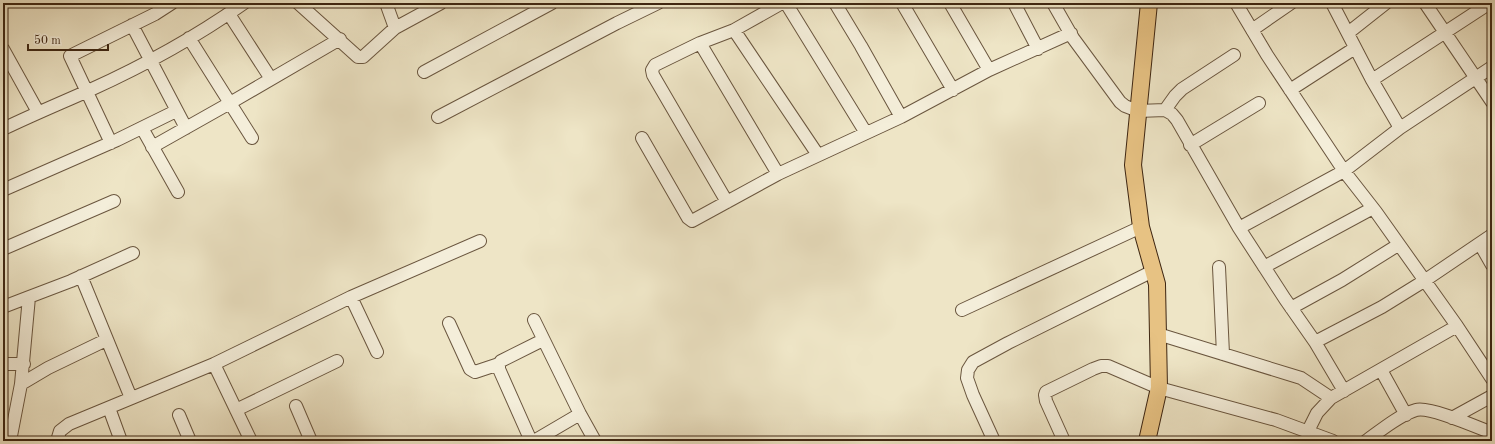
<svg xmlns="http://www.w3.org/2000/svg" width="1495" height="444" font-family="'Old Standard TT',serif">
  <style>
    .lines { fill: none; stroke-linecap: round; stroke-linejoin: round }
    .minor-casing { stroke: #6a563f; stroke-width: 14 }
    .major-casing { stroke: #3e2612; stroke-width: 18 }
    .minor { stroke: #f4eeda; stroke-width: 12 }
    .major { stroke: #e7c283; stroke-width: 16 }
  </style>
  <rect width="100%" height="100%" fill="#eee5c6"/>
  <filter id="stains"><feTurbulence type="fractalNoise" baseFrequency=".005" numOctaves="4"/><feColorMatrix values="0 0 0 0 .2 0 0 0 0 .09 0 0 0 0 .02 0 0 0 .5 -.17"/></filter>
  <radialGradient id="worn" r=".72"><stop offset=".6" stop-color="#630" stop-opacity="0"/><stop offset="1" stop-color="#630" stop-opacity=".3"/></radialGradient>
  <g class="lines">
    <g class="minor-casing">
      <path id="minor" d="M298,3L358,57H363L395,28L441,3
        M386,3L395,28
        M786,3L866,133
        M835,3L861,46L901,117
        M902,3L953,90
        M950,3L989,70
        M1014,3L1038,49
        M1053,3L1073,38L1120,102L1125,106L1138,111L1165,110L1172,114L1177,120L1239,228L1285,299L1315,342L1344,391
        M1236,3L1267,55L1344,171L1376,212L1457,326L1492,379
        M1332,3L1372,80L1400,128
        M1425,3L1492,102
        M229,14L271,79
        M132,25L186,128
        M734,30L818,155
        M1252,30L1291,3
        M1348,33L1386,3
        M189,38L252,138
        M700,43L778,174
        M3,49L38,112
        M424,72L552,3
        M1372,80L1490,3
        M1290,90L1355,48
        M1165,110L1175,96L1182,89L1234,55
        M438,117L617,23L658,3
        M142,128L178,192
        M3,129C32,115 61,103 90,90C143,66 196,37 244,3
        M642,138L688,218L692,221L778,174L901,117L989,70L1071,33
        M111,143L70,56L155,14L172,3
        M1190,145L1259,103
        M152,147L230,103L340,39
        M3,190L117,140L176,111
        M727,202L653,75L652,70L655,65L700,43L734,30L782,3
        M1239,228L1344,171L1400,128L1492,67
        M1480,244L1492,265
        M3,249L114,201
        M1219,267L1223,354
        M1264,267L1373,208
        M81,276L131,398
        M351,297L377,352
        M3,307L29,297
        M1291,308L1342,280L1398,245
        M962,310L1141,227
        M534,320L580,414L595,441
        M449,323L470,369L475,372L499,364
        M1158,334L1301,378L1331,398
        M1315,342L1382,307L1424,281L1492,235
        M3,364H24
        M214,364L251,441
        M1381,370L1406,415
        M21,384L48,368L106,340
        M296,406L311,441
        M109,408L121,441
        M236,410L337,361
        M179,415L190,441
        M1452,418L1492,396
        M1308,431L1317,413L1331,398L1457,326
        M10,441L21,384L29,297L71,281L133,253
        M57,441L60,431L69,424L214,364L351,297L480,241
        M531,441L499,369V364L501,361L543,340
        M534,441L580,414
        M994,441L973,395L967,378L968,370L973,362L1008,343L1153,271
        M1064,441L1046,401L1045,395L1046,392L1093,369L1101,366H1108L1159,388L1276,420L1333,441
        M1366,441C1380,431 1399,415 1416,410C1429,406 1477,427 1492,433"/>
    </g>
    <g class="major-casing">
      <path id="major" d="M1147,441L1159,388L1157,284L1141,227L1133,165L1149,3"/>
    </g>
    <use href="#minor" class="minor"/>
    <use href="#major" class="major"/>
  </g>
  <rect width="1495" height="444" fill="none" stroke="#eee5c6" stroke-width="16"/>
  <rect x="4" y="4" width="1487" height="436" fill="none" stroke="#3e2612" stroke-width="2"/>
  <rect x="8" y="8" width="1479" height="428" fill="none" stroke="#3e2612"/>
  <path d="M28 44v6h80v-6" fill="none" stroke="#3e2612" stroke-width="2"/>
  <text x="34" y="44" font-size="12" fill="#3e2612" stroke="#f4eeda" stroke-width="3" paint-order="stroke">50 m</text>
  <rect width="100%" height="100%" filter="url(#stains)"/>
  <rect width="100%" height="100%" fill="url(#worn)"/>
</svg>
